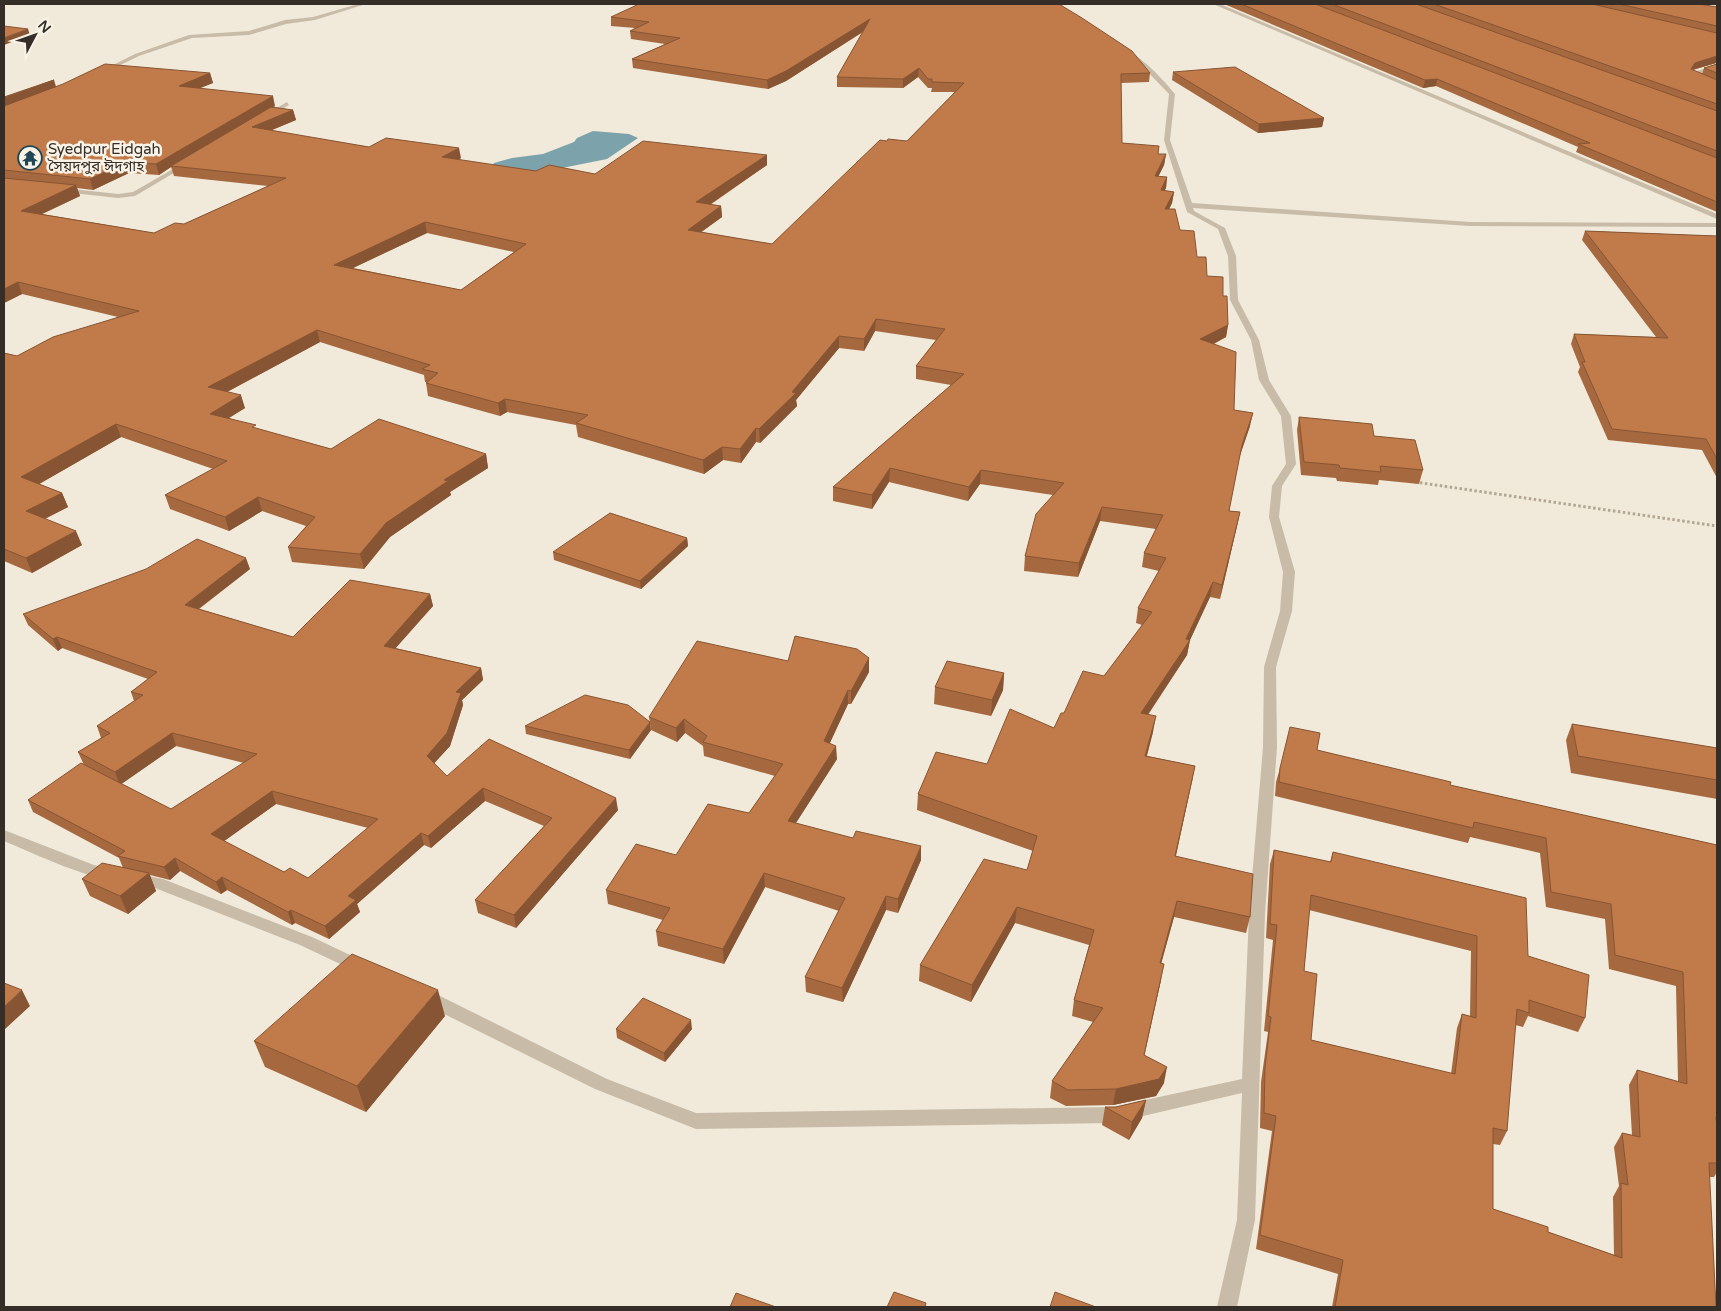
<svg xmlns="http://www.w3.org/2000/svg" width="1721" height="1311" font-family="'Varela Round','Noto Sans Bengali',sans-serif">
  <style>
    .water { fill: #7ca2ac }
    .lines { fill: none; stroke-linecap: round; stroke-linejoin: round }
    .path { stroke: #b4a692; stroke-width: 3; stroke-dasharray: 2.5 2.5; stroke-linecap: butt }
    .minor { fill: #c8bca8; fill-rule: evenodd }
    .wall { fill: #a6693f; fill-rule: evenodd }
    .shaded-wall { fill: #875533 }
    .building { fill: #c17a49; stroke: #875533; fill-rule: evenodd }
    .labels { text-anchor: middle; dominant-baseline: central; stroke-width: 5; stroke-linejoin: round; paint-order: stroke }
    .far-poi-label { font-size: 15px; fill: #352e28; stroke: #f9f3e7; text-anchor: start }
  </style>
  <rect width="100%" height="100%" fill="#f1eadb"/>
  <path class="water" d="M593,131L629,134L638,138L607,159L542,172L490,169L494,163L512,158L543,154L574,142L577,138Z"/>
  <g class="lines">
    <path class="path" d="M1415,482L1717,526"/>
    <path class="minor" d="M358,4H366L315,20L286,24L249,35L192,38L139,56L102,74L97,73L135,54L189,35L249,31L285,20L313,17Z
      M1213,4H1220L1717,214V219Z
      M1125,52C1139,52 1166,83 1175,94L1170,140L1192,203L1470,222L1717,223V227L1470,226L1193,208L1194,211L1225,228L1236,256L1238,300L1259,340L1269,380L1291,416L1296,464L1282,486L1279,517L1295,572L1292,611L1276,667L1277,747L1265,914L1255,1220L1237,1307H1217L1237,1220L1242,1093L1113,1123L696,1129L595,1089L420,1002L418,997L420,992L426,991L432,992L607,1079L696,1113L1113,1107L1242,1079L1249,914L1263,747L1264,667L1280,611L1283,572L1269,517L1272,486L1286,464L1281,416L1259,380L1251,340L1230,300L1228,256L1218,229L1187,212L1164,140L1169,94L1140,64L1125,54Z
      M1717,65V69L1696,75L1717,83V87L1690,76L1693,72Z
      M287,102L289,105L268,117L263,116Z
      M187,161L190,163L189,164L135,196L118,198L63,192L59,190L63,188L118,194L133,192Z
      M4,830L94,865L113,870L115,874L113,878C95,883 24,849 4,841Z
      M138,874L163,879L312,937L367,963L369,967L367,971L361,973L355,971L300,945L155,888L133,883L130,879L133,875Z"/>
  </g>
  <path class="wall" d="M1059,4L1150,73L1149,82L1121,83L1122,143L1158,154H1166L1164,165L1158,177H1167L1166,188L1164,191L1174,192L1172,203L1169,209L1180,230L1197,257L1207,276L1223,296L1228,325L1226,337L1214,344L1234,410L1250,426L1239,458L1229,511L1240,512L1237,526L1220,599L1210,597L1190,640L1187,655L1148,715L1153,732L1147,756L1195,766L1176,856L1250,917L1246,933L1174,917L1161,963V980L1144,1055L1164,1083L1156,1096L1113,1105L1066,1106L1050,1098L1052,1081L1093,1022L1072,1016L1074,1000L1089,945L1015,923L971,1002L919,981L920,965L1027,870L1033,851L917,810L918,794L987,764L1054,728L1064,713L1104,676L1142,625L1136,623L1138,608L1159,571L1142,567L1144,553L1156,529L1100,521L1078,577L1024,571L1025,556L1053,495L980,484L968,501L889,482L872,509L833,501V487L951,385L916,379V366L936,340L875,331L864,351L839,348L796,400L797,406L760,443L756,442L741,463L723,460L704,474L578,437L576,425L507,412L500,416L428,396L426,383L427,382H425L424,375L320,342L227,392L245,408L229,418L257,429L331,449L486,454L488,468L450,492L451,495L390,537L364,569L292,562L288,547L306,526L262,511L229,531L170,509L165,495L213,469L121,437L39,484L62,493L68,507L45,519L82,545L32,573L4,561V353L17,356L118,317L22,294L4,303V97L56,87L210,73L213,83L199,88L275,106L273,107L293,110L296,120L270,131L369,147L461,158L458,160L536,171L595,174L767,155V165L710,205L721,206L722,217L701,232L772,244L887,141H907L955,92H931L932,88H928L918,77L903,88L837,87V77L863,32L786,81L768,89L633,68L632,59L665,44L631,39L630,31L635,28L611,26V17ZM171,167L174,176L268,186L184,224L154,233L42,214L80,196L77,188L93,190L129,173L159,175ZM427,233L514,252L461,290L353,268Z
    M1224,4H1699L1717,7V64L1716,63L1693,70L1702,74L1704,68L1717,64V212L1576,152L1578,147L1436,86L1423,88Z
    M1173,72L1324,118L1322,127L1258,133L1172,80Z
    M1585,231L1717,236V478L1702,450L1608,440L1578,372L1580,367L1571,344L1574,334L1656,337L1582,240Z
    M1299,417L1374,436L1423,470L1419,484L1379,480L1378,485L1337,481L1336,478L1301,475L1297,430Z
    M687,538L688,546L641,589L554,560L553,552Z
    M250,569L199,609L293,637L430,594L433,606L395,648L481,668L483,680L462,700L463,705L450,746L434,763L447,776L618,810L516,928L478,913L475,900L544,826L485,801L431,848L424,845L357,904L360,912L329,939L295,923L292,925L227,890L221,894L180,871L170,880L150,875L156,891L128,914L90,896L82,879L123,868L119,858L33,812L28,800L84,765L78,752L101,738L97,726L134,701L131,692L148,679L62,648L58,651L28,625L23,614ZM176,746L244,763L171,809L121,784ZM276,804L368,828L308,878L284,872L224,841Z
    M869,658V672L851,704H848L830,743L837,759L796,823L921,860L898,913L886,910L843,1002L806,992L805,977L839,911L765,887L724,964L658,946L656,931L663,920L608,904L606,890L676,855L749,813L775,776L704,756L703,746L685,733L677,742L651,730L649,717L788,661Z
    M1004,673L1003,690L991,716L934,704L935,687Z
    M1572,724L1717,748V799L1571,773L1566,740Z
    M525,726L651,730L630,759L526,734Z
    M1317,750L1450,785L1717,845V1172L1714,1177H1709L1716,1307H1332L1338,1274L1256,1249L1272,1131L1260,1128L1261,1082L1268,1032L1264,1031L1273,940L1266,938L1270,864L1274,850L1330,862L1333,852L1528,956L1585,1018L1578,1032L1528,1016L1523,1027L1515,1025L1507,1131L1500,1145L1493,1144V1209L1548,1232L1614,1255L1613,1197L1619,1186L1614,1147L1622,1133L1632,1135L1629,1085L1637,1070L1678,1082L1676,986L1609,969L1605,919L1546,907L1540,853L1470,837L1468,843L1275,796L1276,782L1280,768ZM1309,910L1471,951L1470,1016L1462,1014L1457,1028L1451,1074L1311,1040L1304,971Z
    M445,1016L366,1112L265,1067L254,1041Z
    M616,1029H692L665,1062L617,1038Z
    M1146,1100L1142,1118L1129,1140L1102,1125L1105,1107H1116Z"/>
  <path class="shaded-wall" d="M870,19V27L786,81L768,89L767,80Z
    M28,29L30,35L4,45V38Z
    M1717,56L1716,63L1692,70L1691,69L1695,63Z
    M919,68L918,77L903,88V79Z
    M210,73L213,83L181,96L179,86Z
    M1437,79L1436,86L1423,88L1425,80Z
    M54,80L57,90L4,109V98Z
    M273,96L275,106L173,166H171V167L159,175L156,164Z
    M293,110L296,120L254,137L252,127Z
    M1324,118L1322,127L1258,133L1259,124Z
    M459,148L461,158L444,168L442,157Z
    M1166,154L1164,165L1153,187L1155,176Z
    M767,155V165L697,213L696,202Z
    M126,162L129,173L93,190L90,179Z
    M1167,177L1166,188L1159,201L1161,190Z
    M76,185L80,196L25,222L21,211Z
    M1174,192L1172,203L1164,220L1165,209Z
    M721,206L722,217L689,241L688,230Z
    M425,222L427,233L336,276L334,265Z
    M18,282L22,294L4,303V289Z
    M876,319L875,331L864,351V339Z
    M1228,325L1226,337L1198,351L1200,339Z
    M317,330L320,342L212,400L208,387Z
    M839,336V348L796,400L797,406L760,443L759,429L792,392Z
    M241,395L245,408L214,427L210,414Z
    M505,399L507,412L500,416L498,403Z
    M1253,413L1250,426L1239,458L1242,445Z
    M116,424L121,437L27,491L21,477Z
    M756,428V442L741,463L740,449Z
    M722,447L723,460L704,474L703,460Z
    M486,454L488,468L450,492L451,495L390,537L364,569L360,554L386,523L444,480Z
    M890,468L889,482L872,509V495Z
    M981,470L980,484L968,501L969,487Z
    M62,493L68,507L32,525L26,511Z
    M258,497L262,511L229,531L225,517Z
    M1102,507L1100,521L1078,577L1079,563Z
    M1240,512L1237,526L1220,599L1222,585Z
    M76,531L82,545L32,573L26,558Z
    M687,538L688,546L641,589L640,581Z
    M246,558L250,569L189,616L185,605Z
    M1213,582L1210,597L1190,640L1187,655L1138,729L1141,713L1186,639Z
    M430,594L433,606L387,658L384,646Z
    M57,637L62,648L58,651L53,639Z
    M869,658V672L851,704V691Z
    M481,668L483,680L462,700L463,705L450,746L430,768L427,756L456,692Z
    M1004,673L1003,690L991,716L992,700Z
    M848,690V704L824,755V741Z
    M1156,716L1153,732L1142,772L1145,756Z
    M684,719L685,733L677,742L676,728Z
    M650,722L651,730L630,759L629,750Z
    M172,733L176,746L120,785L115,772Z
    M836,746L837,759L788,835V821Z
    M1195,766L1192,782L1172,872L1175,856Z
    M483,788L485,801L431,848L428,836Z
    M272,791L276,804L216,847L211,834Z
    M616,798L618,810L516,928L514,915Z
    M421,833L424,845L357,904L360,912L329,939L325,926L348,896Z
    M921,846V860L898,913V899Z
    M175,858L180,871L170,880L164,867Z
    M149,873L156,891L128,914L120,896Z
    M764,873L765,887L724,964L723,949Z
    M222,877L227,890L221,894L216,882Z
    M886,896V910L843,1002L842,988Z
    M1177,901L1174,917L1157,979L1160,963Z
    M1017,907L1015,923L971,1002L972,985Z
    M291,910L295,923L292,925L288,912Z
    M1164,964L1161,980L1141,1071L1144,1055Z
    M22,990L30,1006L4,1030V1007Z
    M438,990L445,1016L366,1112L357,1086Z
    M691,1020L692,1029L665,1062L664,1053Z
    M1167,1067L1164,1083L1156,1096L1113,1105L1116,1089Z
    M1146,1100L1142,1118L1129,1140L1132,1122Z"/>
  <path class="building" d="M639,4H1059L1082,18L1132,51L1150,73L1121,74L1122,143L1159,146L1158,154H1166L1155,176L1167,177L1161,190L1174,192L1165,209H1175L1180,230L1194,231L1197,257H1206L1207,276L1223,277V296H1227L1228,325L1200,339L1236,352L1234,410L1253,413L1242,445L1229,511L1240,512L1222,585L1213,582L1186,639L1190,640L1141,713L1156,716L1145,756L1195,766L1175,856L1253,874L1250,917L1177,901L1160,963L1164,964L1144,1055L1167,1067L1159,1079L1116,1089L1068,1090L1052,1081L1103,1008L1074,1000L1094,930L1017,907L972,985L920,965L984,859L1027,870L1037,836L918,794L936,752L987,764L1010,709L1054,728L1061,713H1064L1083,671L1104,676L1152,612L1138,608L1166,558L1144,553L1163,515L1102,507L1079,563L1025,556L1036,514L1064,483L981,470L969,487L890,468L872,495L833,487L964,374L916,366L945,329L876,319L864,339L839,336L792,392L796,393L759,429L756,428L740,449L722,447L703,460L576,423L588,415L505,399L498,403L426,383L438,373L422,369L430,365L317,330L208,387L241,395L210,414L256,425L252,427L331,449L379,419L486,454L444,480L448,481L386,523L360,554L288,547L315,517L258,497L225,517L165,495L227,461L116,424L21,477L62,493L26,511L76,531L26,558L4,549V353L17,356L53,337L139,311L18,282L4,289V178L76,185L21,211L154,233L175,223L184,224L286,178L171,166L271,107L293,110L252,127L369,147L386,138L459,148L442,157L536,171L549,165L595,174L643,141L767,155L696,202L721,206L688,230L772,244L880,140L887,141L888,139L907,141L964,83L932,82V79H928L919,68L903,79L837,77L870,19L786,71L767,80L632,59L680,38L630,31L649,22L611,17ZM425,222L526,244L461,290L334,265Z
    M1241,4H1315L1717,158V202L1578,144L1590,143L1437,79L1425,80Z
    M1332,4H1416L1717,111V151Z
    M1434,4H1592L1717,33V56L1695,63L1691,69L1717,80V104Z
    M1619,4H1699L1717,7V26Z
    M4,26L28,29L4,38Z
    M105,64L210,73L179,86L273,96L156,164L126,162L90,179L4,170V106L63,84Z
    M1717,64V73L1704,68Z
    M1235,67L1324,118L1259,124L1173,72Z
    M54,80L4,98V97Z
    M1585,231L1717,236V459L1706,439L1612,429L1582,362H1585L1574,334L1668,338Z
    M1299,417L1372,424L1374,436L1415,440L1423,470L1380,466L1381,472L1340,468L1339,465L1304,462Z
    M610,513L687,538L640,581L553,552Z
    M197,539L246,558L185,605L293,637L350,580L430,594L384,646L481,668L456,692L461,693L447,733L427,756L447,776L489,739L616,798L514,915L475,900L552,818L483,788L428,836L421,833L348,896L356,900L325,926L291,910L288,912L222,877L216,882L175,858L164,867L118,856L125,851L28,800L81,763L171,809L257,754L172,733L115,772L78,752L110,733L97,726L143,695L131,692L157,672L57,637L53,639L23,614L146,569ZM272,791L378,819L308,878L290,868L284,872L211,834Z
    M795,636L857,649L869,658L851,691L848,690L824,741L836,746L788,821L853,838L856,831L921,846L898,899L886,896L842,988L805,977L845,898L764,873L723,949L656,931L670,908L606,890L636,844L676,855L708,804L749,813L783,764L703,742L707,736L684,719L676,728L649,717L697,641L788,661Z
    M947,661L1004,673L992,700L935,687Z
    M585,695L628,705L650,722L629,750L525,726Z
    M1572,724L1717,748V780L1578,756Z
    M1290,727L1320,733L1317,750L1451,782L1450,785L1717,845V1118L1716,1117L1717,1128V1163H1709L1716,1307H1335L1343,1260L1260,1235L1276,1116L1264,1113L1265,1067L1271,1017L1268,1016L1277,925L1270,924L1274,850L1331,862L1333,852L1526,898L1528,956L1589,975L1585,1018L1529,1000V1013L1517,1009L1507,1131L1493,1128V1209L1548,1227V1232L1622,1258L1621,1183L1628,1185L1622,1133L1640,1137L1637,1070L1687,1084L1683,972L1615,955L1611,904L1551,892L1546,838L1474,822L1473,828L1279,782L1280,768ZM1311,895L1477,936L1476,1018L1462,1014L1455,1074L1311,1040L1317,974L1304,971Z
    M102,863L149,873L120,896L82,879Z
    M352,954L438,990L357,1086L254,1041Z
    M4,983L22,990L4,1007Z
    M643,998L691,1020L664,1053L616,1029Z
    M1146,1100L1132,1122L1105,1107H1116Z
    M894,1292L926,1303L925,1307H887Z
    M1055,1292L1096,1307H1050Z
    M736,1293L776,1307H730Z"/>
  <defs>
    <g id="temple-ring" transform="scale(1.25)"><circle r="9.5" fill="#f9f3e7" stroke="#1f4855" stroke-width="1.5"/><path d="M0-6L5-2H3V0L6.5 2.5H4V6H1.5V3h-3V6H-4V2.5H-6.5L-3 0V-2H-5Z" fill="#1f4855"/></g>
  </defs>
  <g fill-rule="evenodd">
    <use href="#temple-ring" x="30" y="158"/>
  </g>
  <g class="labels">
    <g class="far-poi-label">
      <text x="48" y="149">Syedpur Eidgah<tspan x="48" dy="17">সৈয়দপুর ঈদগাহ</tspan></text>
    </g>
  </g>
  <rect width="1721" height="1311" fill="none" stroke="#352e28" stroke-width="10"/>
  <g transform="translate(35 35) rotate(49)" stroke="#f9f3e7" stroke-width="4" paint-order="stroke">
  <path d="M0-4L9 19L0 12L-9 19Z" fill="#352e28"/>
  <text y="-8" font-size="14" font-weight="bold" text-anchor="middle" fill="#352e28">N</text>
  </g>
</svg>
